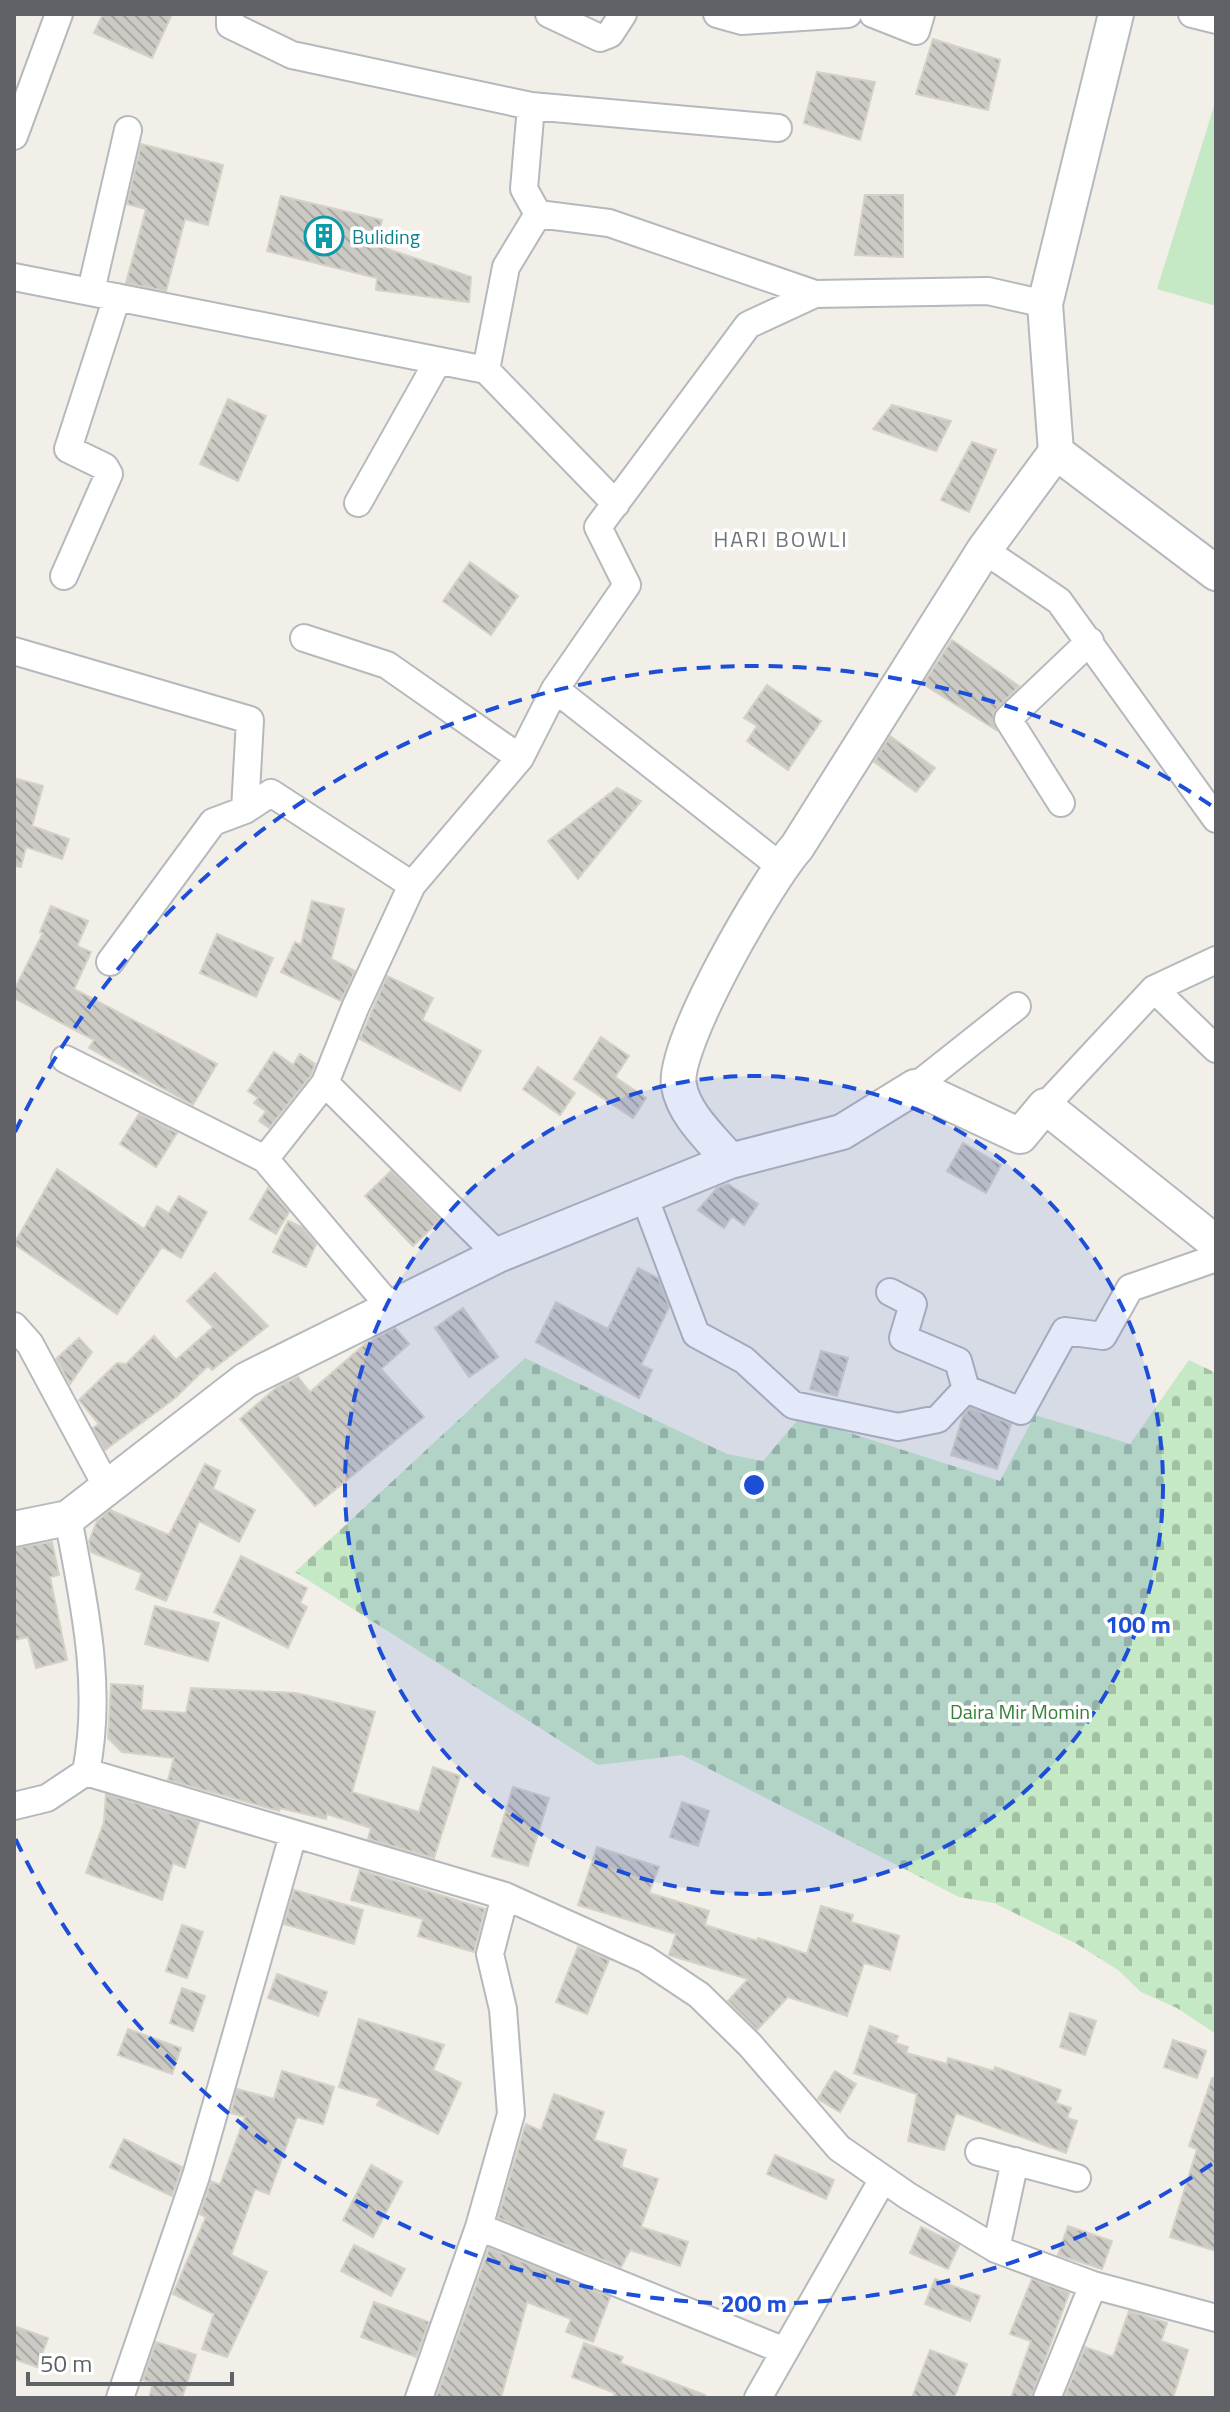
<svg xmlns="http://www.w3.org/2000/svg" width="1230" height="2412" font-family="'Titillium Web',sans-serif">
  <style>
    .green { fill: #c5e8c5 }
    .cemetery { fill: url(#cemetery-stones) }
    .building { fill: url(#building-back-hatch); stroke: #d6d1c6; stroke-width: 2 }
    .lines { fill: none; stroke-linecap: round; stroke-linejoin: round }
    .minor-casing { stroke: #b5b8bc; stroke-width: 30 }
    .tertiary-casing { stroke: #b5b8bc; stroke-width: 38 }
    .minor { stroke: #fff; stroke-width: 26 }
    .tertiary { stroke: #fff; stroke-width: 34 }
    .ring { fill: none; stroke: #1d4ed8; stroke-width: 4; stroke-dasharray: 14 10 }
    .labels { text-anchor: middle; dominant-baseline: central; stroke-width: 7; stroke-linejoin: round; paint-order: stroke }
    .culture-label { font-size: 20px; fill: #0d838f; stroke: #fff; text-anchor: start }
    .park-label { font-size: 20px; fill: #348238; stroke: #fff }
    .neighbourhood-label { font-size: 22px; letter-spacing: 2px; fill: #70757a; stroke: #fff }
    .centre { fill: #1d4ed8; stroke: #fff; stroke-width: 4 }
    .ring-label { font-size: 24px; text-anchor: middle; font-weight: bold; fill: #1d4ed8; stroke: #fff; stroke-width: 7; stroke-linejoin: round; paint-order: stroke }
  </style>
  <defs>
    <pattern id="cemetery-stones" width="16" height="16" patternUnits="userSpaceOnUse" patternTransform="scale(2)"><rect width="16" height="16" fill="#c5e8c5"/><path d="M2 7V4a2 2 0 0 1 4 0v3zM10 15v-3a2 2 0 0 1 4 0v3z" fill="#a3c0a4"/></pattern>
    <pattern id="building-back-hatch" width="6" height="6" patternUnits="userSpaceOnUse" patternTransform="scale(2)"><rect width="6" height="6" fill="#cccac5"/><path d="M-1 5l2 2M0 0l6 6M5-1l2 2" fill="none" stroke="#a9a8a4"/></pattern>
  </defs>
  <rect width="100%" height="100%" fill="#f1efe8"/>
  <path class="green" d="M1216,100V306L1157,289Z"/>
  <path class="cemetery" d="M525,1358L727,1454L763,1461L800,1417L1000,1481L1035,1415L1130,1444L1189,1360L1216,1373V2034L1177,2008L1141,1992L1118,1970L1077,1944L994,1903L959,1897L682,1755L598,1765L295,1572Z"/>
  <path class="building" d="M103,14H172L152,58L94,33Z
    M933,39L1000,60L988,110L916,94Z
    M817,72L875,82L860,140L804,123Z
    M141,144L223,165L208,225L185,219L166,291L126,283L146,209L127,204Z
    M865,195H903V257L855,255Z
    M281,196L382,220L376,245L471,277L469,302L376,290L377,278L267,251Z
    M228,399L266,416L238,481L200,464Z
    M892,405L951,421L936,451L873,429Z
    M972,442L996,450L969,512L941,500Z
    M470,562L518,596L491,635L443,601Z
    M952,640L1019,686L993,713L996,730L923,684Z
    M767,685L821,721L788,770L747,741L757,726L744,718Z
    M890,736L935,768L916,792L874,762Z
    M14,778L43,786L32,826L69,839L62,859L26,847L21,867L14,866Z
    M617,788L641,801L578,879L548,841Z
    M312,901L344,909L331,959L355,971L341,1001L281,972L295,942L301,945Z
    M51,906L88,921L77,946L91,952L74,989L217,1064L193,1105L89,1048L94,1040L14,998V990L43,933L40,932Z
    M217,934L273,958L256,997L200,973Z
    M387,976L433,998L422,1020L481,1051L460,1091L360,1039Z
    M601,1037L629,1056L615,1077L646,1098L633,1118L574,1079Z
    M274,1052L293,1065L300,1054L315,1064L311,1075L269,1128L259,1121L266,1111L254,1103L258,1098L248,1091Z
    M538,1067L575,1093L560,1115L523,1089Z
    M139,1114L177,1133L156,1167L120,1144Z
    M963,1143L1001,1165L986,1193L947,1171Z
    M57,1169L144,1229L157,1206L169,1213L179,1196L207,1212L181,1258L162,1247L117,1314L14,1244Z
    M391,1171L440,1220L413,1246L365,1196Z
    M728,1184L758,1204L744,1225L732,1216L724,1228L698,1210L717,1188Z
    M268,1188L289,1212L276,1234L250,1219Z
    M288,1221L302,1227L316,1244L306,1267L273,1252Z
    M638,1268L658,1278L669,1307L641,1365L652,1370L639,1398L536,1342L556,1302L608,1329Z
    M215,1273L268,1326L212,1370L208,1366L175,1398L105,1450L93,1428L99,1424L79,1400L117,1363L126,1364L154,1336L176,1360L213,1327L187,1301Z
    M463,1308L498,1357L469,1377L435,1328Z
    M395,1328L409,1344L381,1369L424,1417L315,1506L240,1419L277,1387L298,1377L310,1392L366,1343Z
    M79,1338L92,1352L70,1384L56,1359Z
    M821,1351L848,1358L837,1396L810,1389Z
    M970,1408L1011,1424L997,1469L951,1455L963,1416Z
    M205,1464L220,1471L213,1489L255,1510L239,1542L199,1521L166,1601L136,1589L142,1573L91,1552L89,1541L97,1521L110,1510L169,1535Z
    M52,1542L59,1575L50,1577L67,1660L36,1668L28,1637L14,1640V1548Z
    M241,1556L307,1588L300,1603L307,1607L288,1648L214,1612Z
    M155,1606L219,1623L208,1661L145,1644Z
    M111,1684L143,1686L141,1710L186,1713L191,1688L296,1693L375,1712L352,1792L419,1812L433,1767L460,1776L434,1858L368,1839L371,1828L327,1814L326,1819L280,1808L279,1811L168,1780L174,1758L122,1752L108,1738Z
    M513,1787L549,1798L528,1866L492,1856Z
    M106,1794L199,1822L185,1868L173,1863L162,1900L86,1873L104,1822Z
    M682,1802L709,1811L698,1846L670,1837Z
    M597,1847L659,1867L649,1893L709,1911L705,1925L757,1941L758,1938L807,1954L821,1906L853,1915L851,1922L899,1936L890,1970L864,1963L847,2016L788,1997L757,2030L728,2001L748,1979L669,1955L676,1934L578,1905Z
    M360,1870L485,1909L474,1952L418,1936L423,1919L351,1900Z
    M294,1890L363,1910L354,1944L284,1924Z
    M182,1925L203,1932L187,1978L166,1971Z
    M578,1947L609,1960L587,2014L556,2002Z
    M277,1974L327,1992L318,2016L268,1998Z
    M182,1988L205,1996L193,2031L170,2023Z
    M1070,2013L1096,2021L1085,2055L1060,2047Z
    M359,2019L444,2045L433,2070L461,2083L438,2134L377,2105L380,2099L339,2087Z
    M870,2026L898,2036L895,2043L908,2047L906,2053L947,2064L948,2058L994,2071L995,2067L1061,2090L1056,2103L1071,2108L1067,2118L1077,2121L1066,2153L956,2113L944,2150L908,2141L917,2094L854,2073Z
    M128,2029L181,2048L172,2074L118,2055Z
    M1173,2040L1206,2051L1197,2078L1164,2067Z
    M282,2071L334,2087L323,2124L297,2117L269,2194L255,2189L231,2255L267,2272L227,2357L202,2349L214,2314L173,2294L206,2217L200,2214L211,2181L220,2185L245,2117L231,2113L237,2089L274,2099Z
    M835,2071L856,2084L840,2112L818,2099Z
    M1212,2078H1216V2251L1170,2237L1197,2149L1189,2146Z
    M554,2094L604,2112L594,2140L626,2150L621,2167L658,2179L641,2227L688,2242L680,2266L630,2250L621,2267L498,2218L524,2129L526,2124L541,2131Z
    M124,2139L182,2167L172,2196L110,2167Z
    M775,2155L834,2180L826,2199L767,2174Z
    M371,2165L402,2182L373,2237L343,2220Z
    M1068,2226L1112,2241L1102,2269L1058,2255Z
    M921,2227L959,2245L948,2269L910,2253Z
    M354,2245L405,2269L391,2296L341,2271Z
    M489,2248L610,2297L593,2342L566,2332L571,2319L527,2302L501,2398H436Z
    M935,2279L980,2296L970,2321L925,2304Z
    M1032,2279L1069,2293L1031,2398H1011L1031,2341L1010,2334Z
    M374,2302L429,2322L416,2357L361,2337Z
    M1129,2311L1167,2323L1161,2341L1188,2350L1173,2398H1064L1085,2347L1113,2357Z
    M14,2326L48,2338L37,2367L14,2359Z
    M156,2342L196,2355L182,2398H149L153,2383L143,2380Z
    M584,2343L623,2357L620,2363L705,2395V2398H613L615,2393L572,2377Z
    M930,2350L967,2364L954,2398H912Z"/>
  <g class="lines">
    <g class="minor-casing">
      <path id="minor" d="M230,14V25L292,55L531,106L524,189L538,214
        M549,14L600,38L610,34L623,14
        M717,14L742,21L848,14
        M873,14L916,31L921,14
        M1192,14L1216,20
        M531,106L778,128
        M14,136L59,14
        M538,214L609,223L815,294
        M14,277L486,370L616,504
        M91,291L128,130
        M486,370L506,267L538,214
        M358,503L438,361
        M984,550L1059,601L1216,819
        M64,576L109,474L105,467L68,449L117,297
        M304,638L387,665L520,758
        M14,651L250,720L245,810
        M555,689L780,866
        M1061,803L1008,719L1090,641
        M110,962L213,822L245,810L271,793L412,885
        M1154,989L1216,1049
        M65,1059L265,1159
        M325,1083L498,1255
        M915,1087L1017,1006
        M1045,1106L1154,989L1216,960
        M644,1196L696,1334L744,1360L793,1405L898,1427L938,1419L966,1389L1021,1411L1065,1331L1103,1336L1130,1288L1216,1258
        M890,1292L913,1304L903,1338L958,1361L966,1389
        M391,1308L265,1159L325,1083L355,1008L412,885L520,758L555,689L627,585L598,527L748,325L815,294L988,291L1045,304
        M14,1326L30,1344L107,1487
        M68,1518C84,1603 103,1687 86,1772
        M14,1806L47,1798L86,1772L505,1896L645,1959L699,1995L750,2045L839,2148L908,2196L996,2249L1093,2285L1216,2318
        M979,2152L1077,2178
        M479,2227L785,2351
        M996,2249L1015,2161
        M120,2398L196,2176L293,1835
        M419,2398L479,2227L511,2114L503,2009L490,1954L505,1896
        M758,2398L883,2179
        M1047,2398L1093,2285"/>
    </g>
    <g class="tertiary-casing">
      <path id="tertiary" d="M1056,452L1216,573
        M730,1161C712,1139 684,1115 679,1086C671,1046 768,879 797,847L984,550L1056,452L1045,304L1116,14
        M14,1529L68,1518L246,1380L498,1255L730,1161L842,1132L915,1087L1020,1136L1045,1106L1216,1243"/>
    </g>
    <use href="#minor" class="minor"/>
    <use href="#tertiary" class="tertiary"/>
  </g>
  <circle cx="754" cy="1485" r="409" fill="#1d4ed8" fill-opacity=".12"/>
  <g class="ring">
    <circle cx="754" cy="1485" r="409"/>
    <path d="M1212 2164A819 819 0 0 1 15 1838M15 1132A819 819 0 0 1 1212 806"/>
  </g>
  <defs>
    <g id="building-ring" transform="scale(2)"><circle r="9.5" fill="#fff" stroke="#0f9aa8" stroke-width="1.5"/><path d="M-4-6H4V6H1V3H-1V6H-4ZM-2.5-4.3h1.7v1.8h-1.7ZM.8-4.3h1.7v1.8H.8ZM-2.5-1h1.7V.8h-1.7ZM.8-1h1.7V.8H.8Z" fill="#0f9aa8"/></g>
  </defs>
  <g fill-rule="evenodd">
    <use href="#building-ring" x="324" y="236"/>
  </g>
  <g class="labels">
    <g class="culture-label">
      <text x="352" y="236">Buliding</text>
    </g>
    <g class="park-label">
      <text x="1020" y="1711">Daira Mir Momin</text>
    </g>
    <g class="neighbourhood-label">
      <text x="781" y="539">HARI BOWLI</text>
    </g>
  </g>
  <circle cx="754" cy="1485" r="12" class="centre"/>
  <g class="ring-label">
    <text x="1138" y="1633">100 m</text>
    <text x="754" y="2312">200 m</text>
  </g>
  <rect width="1230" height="2412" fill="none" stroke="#5f6368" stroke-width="32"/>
  <path d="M28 2372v12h204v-12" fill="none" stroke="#5f6368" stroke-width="4"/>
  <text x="40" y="2372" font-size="24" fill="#5f6368" stroke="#ffffff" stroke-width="6" paint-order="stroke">50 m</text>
</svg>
